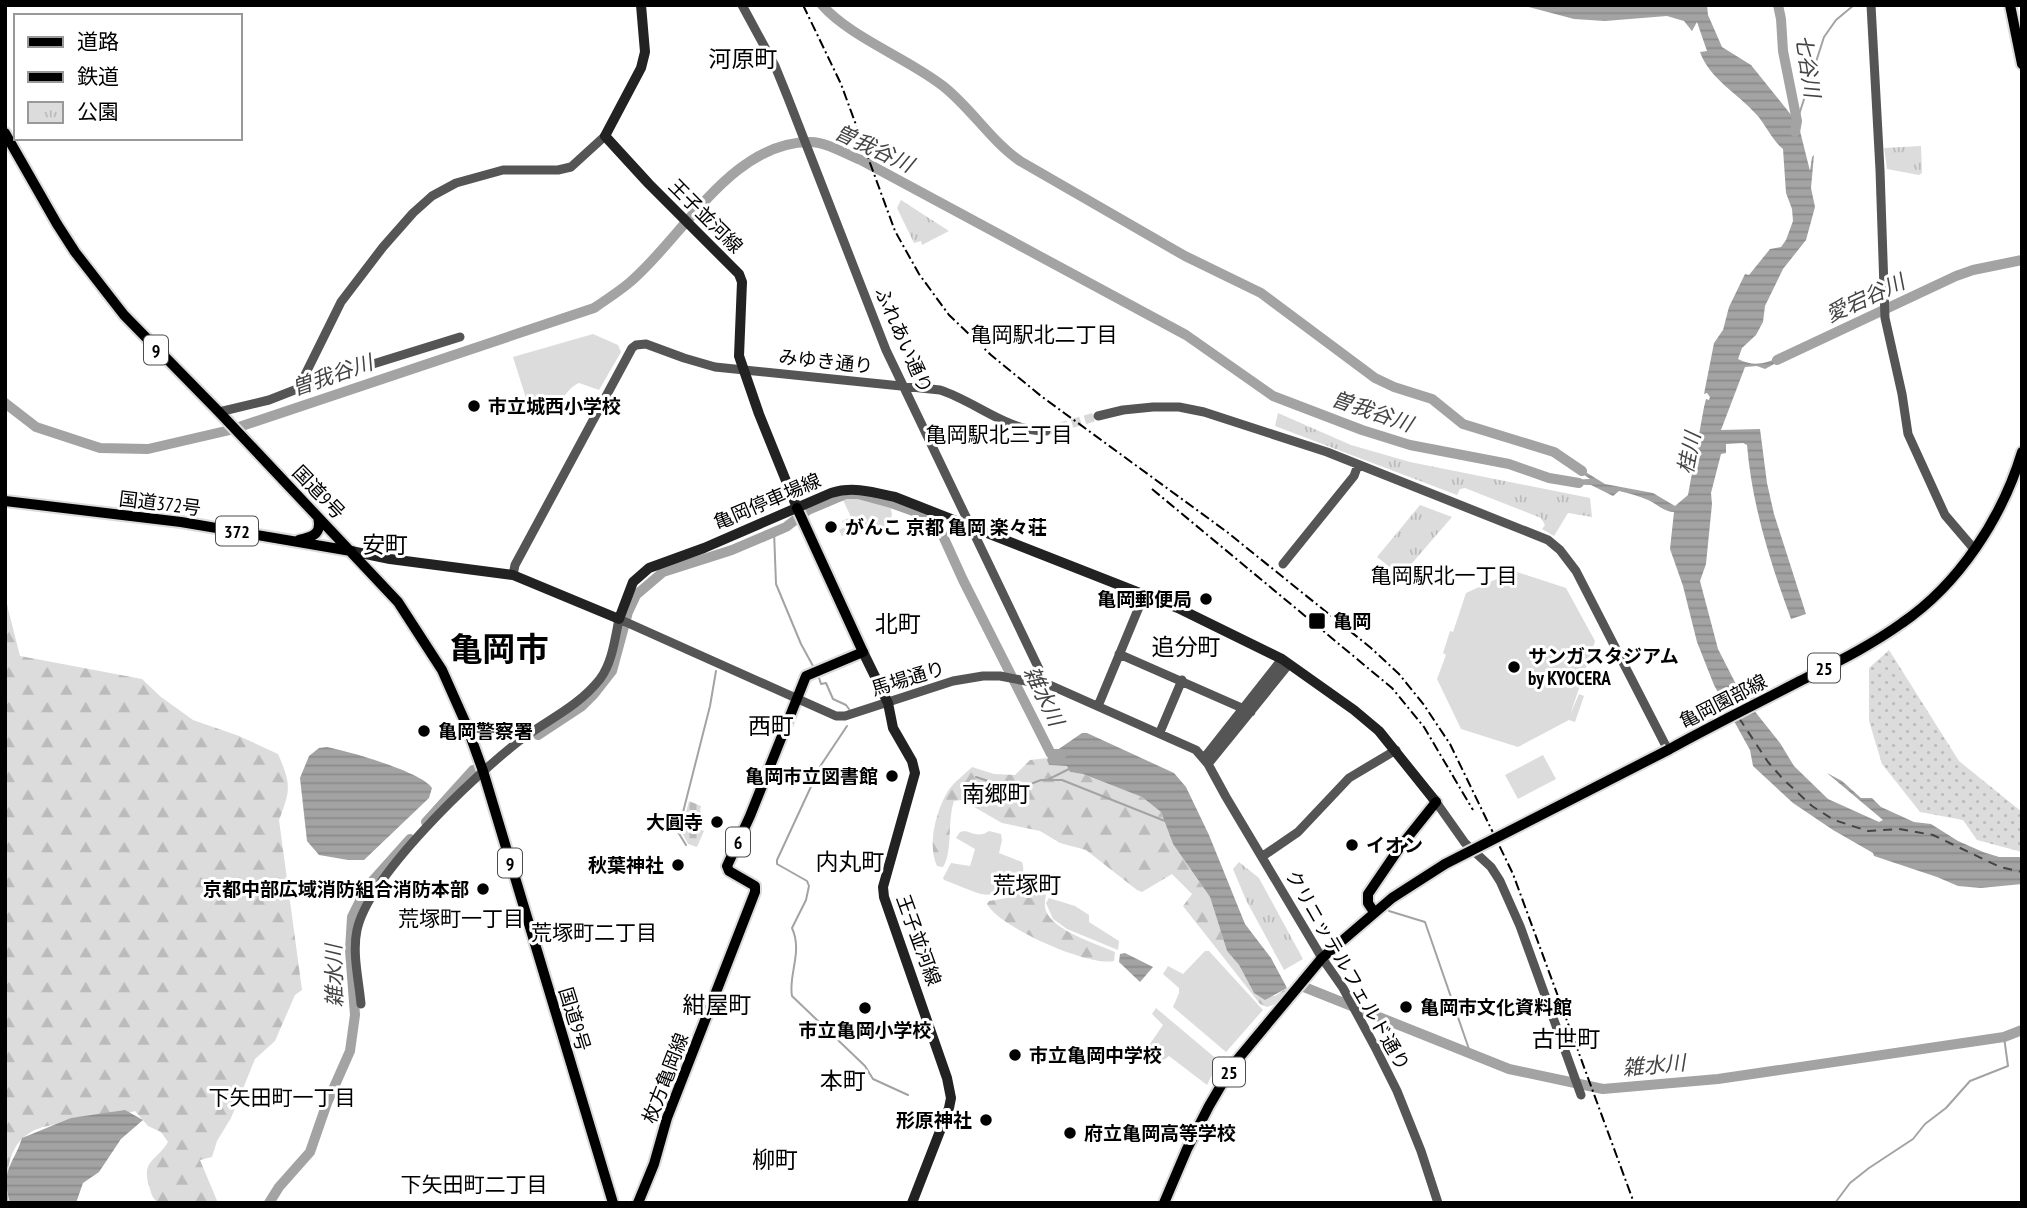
<svg xmlns="http://www.w3.org/2000/svg" width="2027" height="1208" font-family="'PT Sans Narrow','Noto Sans JP',sans-serif">
  <style>
    .grass { fill: url(#grass-dots) }
    .forest { fill: url(#forest-firs) }
    .cemetery { fill: url(#cemetery-stones) }
    .park { fill: url(#park-tufts) }
    .garden { fill: #dcdcdc }
    .water { fill: url(#water-rules) }
    .lines { fill: none; stroke-linecap: round; stroke-linejoin: round }
    .stream { stroke: #a3a3a3; stroke-width: 2 }
    .river { stroke: #a3a3a3; stroke-width: 10 }
    .ferry { stroke: #444; stroke-width: 2; stroke-dasharray: 9 7; stroke-linecap: butt }
    .tertiary-tunnel { stroke: #d9d9d9; stroke-width: 9; stroke-dasharray: 9 4.5; stroke-linecap: butt }
    .primary-casing { stroke: #dbdbdb; stroke-width: 14 }
    .trunk-casing { stroke: #dbdbdb; stroke-width: 14 }
    .tertiary { stroke: #555; stroke-width: 9 }
    .secondary { stroke: #222; stroke-width: 10 }
    .primary { stroke: #000; stroke-width: 10 }
    .trunk { stroke: #000; stroke-width: 10 }
    .rail { stroke: #000; stroke-width: 2; stroke-dasharray: 10 3.5 2 3.5; stroke-linecap: butt }
    .primary-bridge-casing { stroke: #dbdbdb; stroke-width: 14; stroke-linecap: butt }
    .primary-bridge { stroke: #000; stroke-width: 10 }
    .poi-dot { fill: #000; stroke: #fff; stroke-width: 2.5 }
    .labels { text-anchor: middle; dominant-baseline: central; stroke-width: 6; stroke-linejoin: round; paint-order: stroke }
    .shield { fill: #fff; stroke: #4c4c4c; stroke-width: 2 }
    .shield-label { font-size: 18px; font-weight: bold; fill: #000 }
    .street-label { font-size: 19px; fill: #000; stroke: #fff }
    .poi-label { font-size: 19px; font-weight: bold; fill: #000; stroke: #fff; text-anchor: start }
    .water-label { font-size: 21px; font-style: italic; fill: #444; stroke: #fff }
    .neighbourhood-label { font-size: 21px; fill: #000; stroke: #fff }
    .quarter-label { font-size: 23px; fill: #000; stroke: #fff }
    .town-label { font-size: 33px; font-weight: bold; fill: #000; stroke: #fff }
  </style>
  <defs>
    <pattern id="grass-dots" width="8" height="8" patternUnits="userSpaceOnUse" patternTransform="scale(1.75)"><rect width="8" height="8" fill="#dcdcdc"/><path d="M2 2h.1M6 6h.1" fill="none" stroke="#bbb" stroke-width="1.8" stroke-linecap="round"/></pattern>
    <pattern id="forest-firs" width="22" height="20" patternUnits="userSpaceOnUse" patternTransform="scale(1.75)"><rect width="22" height="20" fill="#dcdcdc"/><path d="M5 1l3.5 6h-7zM16 11l3.5 6h-7z" fill="#bbb"/></pattern>
    <pattern id="cemetery-stones" width="16" height="16" patternUnits="userSpaceOnUse" patternTransform="scale(1.75)"><rect width="16" height="16" fill="#dcdcdc"/><path d="M2 7V4a2 2 0 0 1 4 0v3zM10 15v-3a2 2 0 0 1 4 0v3z" fill="#bbb"/></pattern>
    <pattern id="park-tufts" width="24" height="20" patternUnits="userSpaceOnUse" patternTransform="scale(1.75)"><rect width="24" height="20" fill="#dcdcdc"/><path d="M3 7l-1-3M5 7V3M7 7l1-3M15 17l-1-3M17 17v-4M19 17l1-3" fill="none" stroke="#bbb"/></pattern>
    <pattern id="water-rules" width="6" height="5" patternUnits="userSpaceOnUse" patternTransform="scale(1.75)"><rect width="6" height="5" fill="#a3a3a3"/><path d="M0 2.5h6" fill="none" stroke="#8b8b8b"/></pattern>
  </defs>
  <rect width="100%" height="100%" fill="#fff"/>
  <path class="grass" d="M1889,650L1959,761L2022,812V852L1977,840L1963,820L1920,812L1882,764L1869,721V668Z"/>
  <path class="forest" d="M5,597L20,656L142,679L161,697L193,720L239,736L278,754C291,784 291,789 279,820L302,990L295,995L275,1041L255,1059L231,1118L217,1141L212,1157L200,1160L218,1203H159C153,1199 152,1196 150,1189C140,1160 156,1162 168,1142L161,1132L148,1126L135,1111C124,1114 114,1118 103,1120C84,1123 62,1122 43,1127C8,1137 4,1172 9,1203H5Z
    M1048,758L1049,765L1067,766L1070,772L1083,774L1142,797L1161,812L1173,844L1210,897L1227,951L1239,965L1252,989L1275,996L1287,988L1283,1001L1267,1007L1260,1004L1183,906L1192,894L1172,874L1142,892L1137,890L1086,850L1060,843L1040,831L1002,823L962,800L954,801C947,821 953,852 943,867L937,866C927,845 936,811 948,791C954,782 964,775 972,767L994,774L1015,775L1030,760Z
    M1027,887L1046,895C1045,900 1044,906 1046,911C1054,931 1097,944 1115,952L1114,961C1089,967 999,927 987,904L989,901L1007,898Z"/>
  <path class="cemetery" d="M689,801L701,806L700,811L703,813L697,828L704,831L697,847L688,844L681,831Z"/>
  <path class="park" d="M1921,146L1922,173L1919,175L1887,169L1884,148Z
    M901,200L949,231L922,245L921,241L914,243L897,208Z
    M1278,413L1351,445L1410,462L1590,498L1592,517L1568,513L1554,536L1542,529L1545,525L1541,518L1465,488L1460,489L1457,495L1275,426Z
    M1420,505L1452,517L1401,576L1377,557Z
    M1239,862L1259,878L1303,959L1284,970L1246,900L1233,869Z"/>
  <path class="garden" d="M593,334L618,345L621,352L599,390L579,383C570,387 568,392 562,399C552,408 543,409 530,411L513,357Z
    M855,496L890,505L892,514L888,531L868,532L866,528L853,530L856,537L851,538L848,533L842,536L839,530L844,527L842,521L851,517L842,498Z
    M1514,571L1566,588L1595,641L1570,715L1579,694L1584,696L1575,722L1569,720L1518,747L1461,729L1437,679L1446,655L1443,653L1450,631L1453,632L1466,593Z
    M1543,755L1556,779L1518,799L1505,775Z
    M965,831C975,834 981,837 989,831L1001,834L1002,840L999,853L1022,862C1030,883 999,898 981,894C970,891 956,884 944,880L943,878L951,863L970,866L975,849L956,838L960,832Z
    M1049,898L1075,906L1089,915V922L1119,941L1118,950L1067,929L1053,919L1046,903Z
    M1205,951H1209L1263,1010L1226,1052L1173,1007L1179,993V988L1163,974L1168,966L1183,974Z
    M1156,1008L1219,1061L1207,1085L1169,1056L1156,1066L1143,1054L1163,1025L1152,1014Z"/>
  <path class="water" d="M1521,5H1707L1708,15L1722,47L1751,65L1792,116L1786,86L1788,83L1810,171L1812,157L1814,155L1811,188L1815,207L1806,240L1783,269L1765,306L1763,322L1756,335L1742,348L1738,359C1758,369 1770,361 1788,353L1791,355L1765,369L1757,366L1745,367L1721,430L1760,429L1767,483L1774,514L1806,614L1791,619C1770,562 1752,505 1747,445L1743,443L1726,444V453L1721,454L1711,493L1712,504L1706,564L1700,581L1718,649L1741,694L1780,743L1794,766L1828,799L1879,822L1883,820L1827,773L1842,781L1861,798H1872L1881,807L1914,822L1931,824L1958,841L1983,852L1999,857H2022V884L1981,888L1958,886L1937,877L1874,856L1873,853L1833,830L1793,803L1753,766L1750,750L1714,685L1697,642L1683,586L1670,549L1674,512C1664,512 1657,504 1648,500C1639,496 1628,493 1619,491L1613,496L1591,485L1564,484L1566,480L1590,479L1570,465L1571,463L1605,484L1653,493L1675,506L1688,495L1704,407L1706,399L1709,400L1710,397L1707,393L1704,394L1714,343L1723,330L1729,307L1745,274L1749,275L1770,249L1781,247L1786,240L1793,221L1792,209L1786,193L1783,149C1772,140 1766,125 1756,114C1737,93 1709,78 1700,52L1707,51L1697,22L1692,31L1684,21L1667,16L1605,21L1574,19Z
    M1082,733H1087L1174,773L1186,787L1209,835L1245,924L1271,958L1287,988L1265,1000L1254,993L1239,965L1227,951L1210,897L1173,844L1161,812L1142,797L1083,774L1070,772L1067,766L1049,765L1047,760L1050,755Z
    M327,747C348,751 422,772 432,788L429,798L364,860H348L319,855L307,841L300,778L309,756L319,748Z
    M1125,953L1153,967L1140,982L1119,962L1120,954Z
    M125,1110L143,1120L121,1139L99,1172L83,1183L76,1203H10C0,1169 13,1166 22,1138L71,1118Z"/>
  <g class="lines">
    <path class="stream" d="M1797,121L1824,37L1836,20L1854,5
      M774,531L776,584L801,644L813,666
      M818,675L821,684L826,683L833,699L846,705L849,709
      M847,726L821,765L777,860V864L807,881L809,886L806,900L792,928C803,952 788,975 792,996L865,1066L873,1079L908,1095
      M976,777L1015,790L1041,780H1062L1165,821
      M1049,779L1069,769
      M686,845L678,832L710,706L716,671
      M1389,911L1425,922L1470,1052
      M1835,1203L1850,1183L1869,1168L1913,1139L1925,1124L1946,1108L1970,1081L2008,1066L2004,1037"/>
    <path class="river" d="M822,5C850,37 909,59 943,86C971,108 992,142 1020,161L1185,256L1261,293L1375,378L1394,387L1432,399L1463,424L1554,452L1582,471
      M1778,5L1781,19L1783,51L1797,121L1795,132
      M1777,360L1956,276L1973,270L2022,260
      M5,403L36,427L100,448L148,449L230,430L594,308C606,300 618,292 629,283C683,238 731,141 811,142C827,142 847,155 861,160L1186,335L1273,396L1362,430L1410,445L1509,464L1549,478L1579,483
      M938,525L963,580L1051,754H1062
      M538,735L582,706L594,694L612,671L628,612L636,595L663,572L732,550L786,527L808,510L846,494H858L891,503L930,517
      M426,822L473,770
      M1304,987L1509,1069L1603,1089L1718,1079L2004,1037L2022,1030
      M269,1203L279,1187L310,1152L327,1103L350,1051L355,1015L350,950L352,917L367,887L410,839"/>
    <path class="ferry" d="M1718,693L1733,711
      M1739,718L1768,762L1783,779L1812,806L1834,820L1868,831L1899,829L1933,835L2000,867L2022,872"/>
    <path class="tertiary-tunnel" d="M1046,431L1098,416"/>
    <g class="primary-casing">
      <path id="primary" d="M2010,5L2022,64
        M1668,750C1711,726 1756,704 1800,681C1835,663 1870,646 1902,623C1959,584 2002,518 2022,452
        M1374,912L1368,903V894L1400,847L1436,802
        M638,1203L654,1164L667,1118L755,892V886L729,871L727,866L750,816L806,676L863,652L797,508
        M1164,1203L1187,1149L1209,1106L1233,1065L1322,958L1392,898L1445,864"/>
    </g>
    <g class="trunk-casing">
      <path id="trunk" d="M5,133L57,224L75,252L124,315L219,412L398,602L442,670L466,724L483,771L613,1203
        M5,501L181,522L351,551
        M299,540C314,537 322,533 318,517"/>
    </g>
    <path class="tertiary" d="M742,5L775,66L788,98L886,350L1039,669L1038,682
      M1871,5L1880,170L1885,318L1902,394L1908,434L1945,515L1974,549
      M299,387L341,302L383,247L413,213L432,196L456,183L503,170H558L571,167L605,136
      M219,412L269,400L315,382L460,337
      M1098,416L1123,410L1153,407H1179L1204,412L1327,452L1548,540L1560,550L1576,571L1668,750
      M1283,564L1354,476L1358,465
      M513,575L515,565L632,348L636,345L646,344L684,358L715,367L940,390C977,402 1006,431 1046,431
      M1119,654L1251,712
      M1098,706L1144,595
      M1160,732L1182,680
      M1204,758L1282,659
      M1208,764L1289,664
      M1436,802L1465,843L1491,867L1500,881L1520,926L1581,1095
      M1263,856L1298,832L1349,778L1396,750
      M361,1004C359,981 352,953 357,930C369,875 474,776 519,741C547,720 578,707 600,679C612,663 615,639 619,619L836,716H845L953,681L983,676H1000L1052,686L1196,750L1208,764L1226,797L1322,958L1343,988L1375,1047L1397,1091L1421,1151L1438,1203"/>
    <path class="secondary" d="M641,5L645,52L641,68L605,136L649,184L739,274L742,282L739,356L759,414L797,508
      M351,551L390,559L513,575L619,619L633,582L649,568L704,548L831,493C853,486 873,492 895,497L1178,608L1282,659L1354,710L1379,731L1436,802
      M863,652L888,703L893,728L912,761L915,773L883,887L884,897L947,1078L951,1098L949,1108L912,1203"/>
    <use href="#primary" class="primary"/>
    <use href="#trunk" class="trunk"/>
    <path class="rail" d="M803,5L841,84L895,231L919,274L949,315L991,355L1041,396L1227,532L1371,648L1399,674L1424,705L1450,744L1513,874L1634,1203
      M1152,489L1392,688L1424,727L1473,810"/>
    <g class="primary-bridge-casing">
      <path id="primary-bridge" d="M1445,864L1668,750"/>
    </g>
    <use href="#primary-bridge" class="primary-bridge"/>
  </g>
  <g class="poi-dot">
    <circle cx="474" cy="406" r="7"/>
    <circle cx="831" cy="527" r="7"/>
    <circle cx="1206" cy="599" r="7"/>
    <rect x="1308" y="612" width="18" height="18" rx="3.5"/>
    <circle cx="1514" cy="667" r="7"/>
    <circle cx="424" cy="731" r="7"/>
    <circle cx="892" cy="776" r="7"/>
    <circle cx="717" cy="822" r="7"/>
    <circle cx="1352" cy="845" r="7"/>
    <circle cx="678" cy="865" r="7"/>
    <circle cx="483" cy="889" r="7"/>
    <circle cx="1406" cy="1007" r="7"/>
    <circle cx="865" cy="1008" r="7"/>
    <circle cx="1015" cy="1055" r="7"/>
    <circle cx="986" cy="1120" r="7"/>
    <circle cx="1070" cy="1133" r="7"/>
  </g>
  <g class="labels">
    <g class="shield">
      <rect x="144" y="335.5" width="24" height="29" rx="5"/>
      <rect x="216" y="516.5" width="42" height="29" rx="5"/>
      <rect x="1808" y="653.5" width="32" height="29" rx="5"/>
      <rect x="726" y="827.5" width="24" height="29" rx="5"/>
      <rect x="498" y="848.5" width="24" height="29" rx="5"/>
      <rect x="1213" y="1057.5" width="32" height="29" rx="5"/>
    </g>
    <g class="shield-label">
      <text x="156" y="350">9</text>
      <text x="237" y="531">372</text>
      <text x="1824" y="668">25</text>
      <text x="738" y="842">6</text>
      <text x="510" y="863">9</text>
      <text x="1229" y="1072">25</text>
    </g>
    <g class="street-label">
      <text transform="translate(706 216) rotate(45)">王子並河線</text>
      <text transform="translate(904 340) rotate(66)">ふれあい通り</text>
      <text transform="translate(826 361) rotate(6)">みゆき通り</text>
      <text transform="translate(319 492) rotate(46)">国道9号</text>
      <text transform="translate(767 501) rotate(-23)">亀岡停車場線</text>
      <text transform="translate(160 503) rotate(7)">国道372号</text>
      <text transform="translate(908 678) rotate(-17)">馬場通り</text>
      <text transform="translate(1723 701) rotate(-27)">亀岡園部線</text>
      <text transform="translate(919 940) rotate(70)">王子並河線</text>
      <text transform="translate(1348 970) rotate(60)">クリニッテルフェルド通り</text>
      <text transform="translate(575 1019) rotate(73)">国道9号</text>
      <text transform="translate(665 1078) rotate(-69)">枚方亀岡線</text>
    </g>
    <g class="poi-label">
      <text x="488" y="406">市立城西小学校</text>
      <text x="845" y="527">がんこ 京都 亀岡 楽々荘</text>
      <text x="1192" y="599" text-anchor="end">亀岡郵便局</text>
      <text x="1333" y="621">亀岡</text>
      <text x="1528" y="656">サンガスタジアム<tspan x="1528" dy="22">by KYOCERA</tspan></text>
      <text x="438" y="731">亀岡警察署</text>
      <text x="878" y="776" text-anchor="end">亀岡市立図書館</text>
      <text x="703" y="822" text-anchor="end">大圓寺</text>
      <text x="1366" y="845">イオン</text>
      <text x="664" y="865" text-anchor="end">秋葉神社</text>
      <text x="469" y="889" text-anchor="end">京都中部広域消防組合消防本部</text>
      <text x="1420" y="1007">亀岡市文化資料館</text>
      <text x="865" y="1030" text-anchor="middle">市立亀岡小学校</text>
      <text x="1029" y="1055">市立亀岡中学校</text>
      <text x="972" y="1120" text-anchor="end">形原神社</text>
      <text x="1084" y="1133">府立亀岡高等学校</text>
    </g>
    <g class="water-label">
      <text transform="translate(1808 66) rotate(81)">七谷川</text>
      <text transform="translate(874 148) rotate(25)">曽我谷川</text>
      <text transform="translate(1865 298) rotate(-25)">愛宕谷川</text>
      <text transform="translate(332 375) rotate(-19)">曽我谷川</text>
      <text transform="translate(1372 411) rotate(19)">曽我谷川</text>
      <text transform="translate(1689 453) rotate(-79)">桂川</text>
      <text transform="translate(1044 696) rotate(64)">雑水川</text>
      <text transform="translate(334 976) rotate(-91)">雑水川</text>
      <text transform="translate(1654 1065) rotate(-5)">雑水川</text>
    </g>
    <g class="neighbourhood-label">
      <text x="1044" y="334">亀岡駅北二丁目</text>
      <text x="999" y="434">亀岡駅北三丁目</text>
      <text x="1444" y="575">亀岡駅北一丁目</text>
      <text x="461" y="918">荒塚町一丁目</text>
      <text x="594" y="932">荒塚町二丁目</text>
      <text x="282" y="1097">下矢田町一丁目</text>
      <text x="474" y="1184">下矢田町二丁目</text>
    </g>
    <g class="quarter-label">
      <text x="743" y="58">河原町</text>
      <text x="385" y="544">安町</text>
      <text x="898" y="623">北町</text>
      <text x="1186" y="646">追分町</text>
      <text x="771" y="725">西町</text>
      <text x="996" y="793">南郷町</text>
      <text x="850" y="861">内丸町</text>
      <text x="1027" y="884">荒塚町</text>
      <text x="717" y="1004">紺屋町</text>
      <text x="1566" y="1038">古世町</text>
      <text x="843" y="1080">本町</text>
      <text x="775" y="1159">柳町</text>
    </g>
    <g class="town-label">
      <text x="499" y="648">亀岡市</text>
    </g>
  </g>
  <rect width="2027" height="1208" fill="none" stroke="#000000" stroke-width="14"/>
  <rect x="14" y="14" width="228" height="126" fill="#ffffff" stroke="#999999" stroke-width="2"/>
  <rect x="28" y="37" width="35" height="10" fill="#000000" stroke="#999999" stroke-width="2"/>
  <text x="77" y="49" font-size="21" fill="#000000">道路</text>
  <rect x="28" y="72" width="35" height="10" fill="#000000" stroke="#999999" stroke-width="2"/>
  <text x="77" y="84" font-size="21" fill="#000000">鉄道</text>
  <rect x="28" y="102" width="35" height="21" fill="url(#park-tufts)" stroke="#999999" stroke-width="2"/>
  <text x="77" y="119" font-size="21" fill="#000000">公園</text>
</svg>
